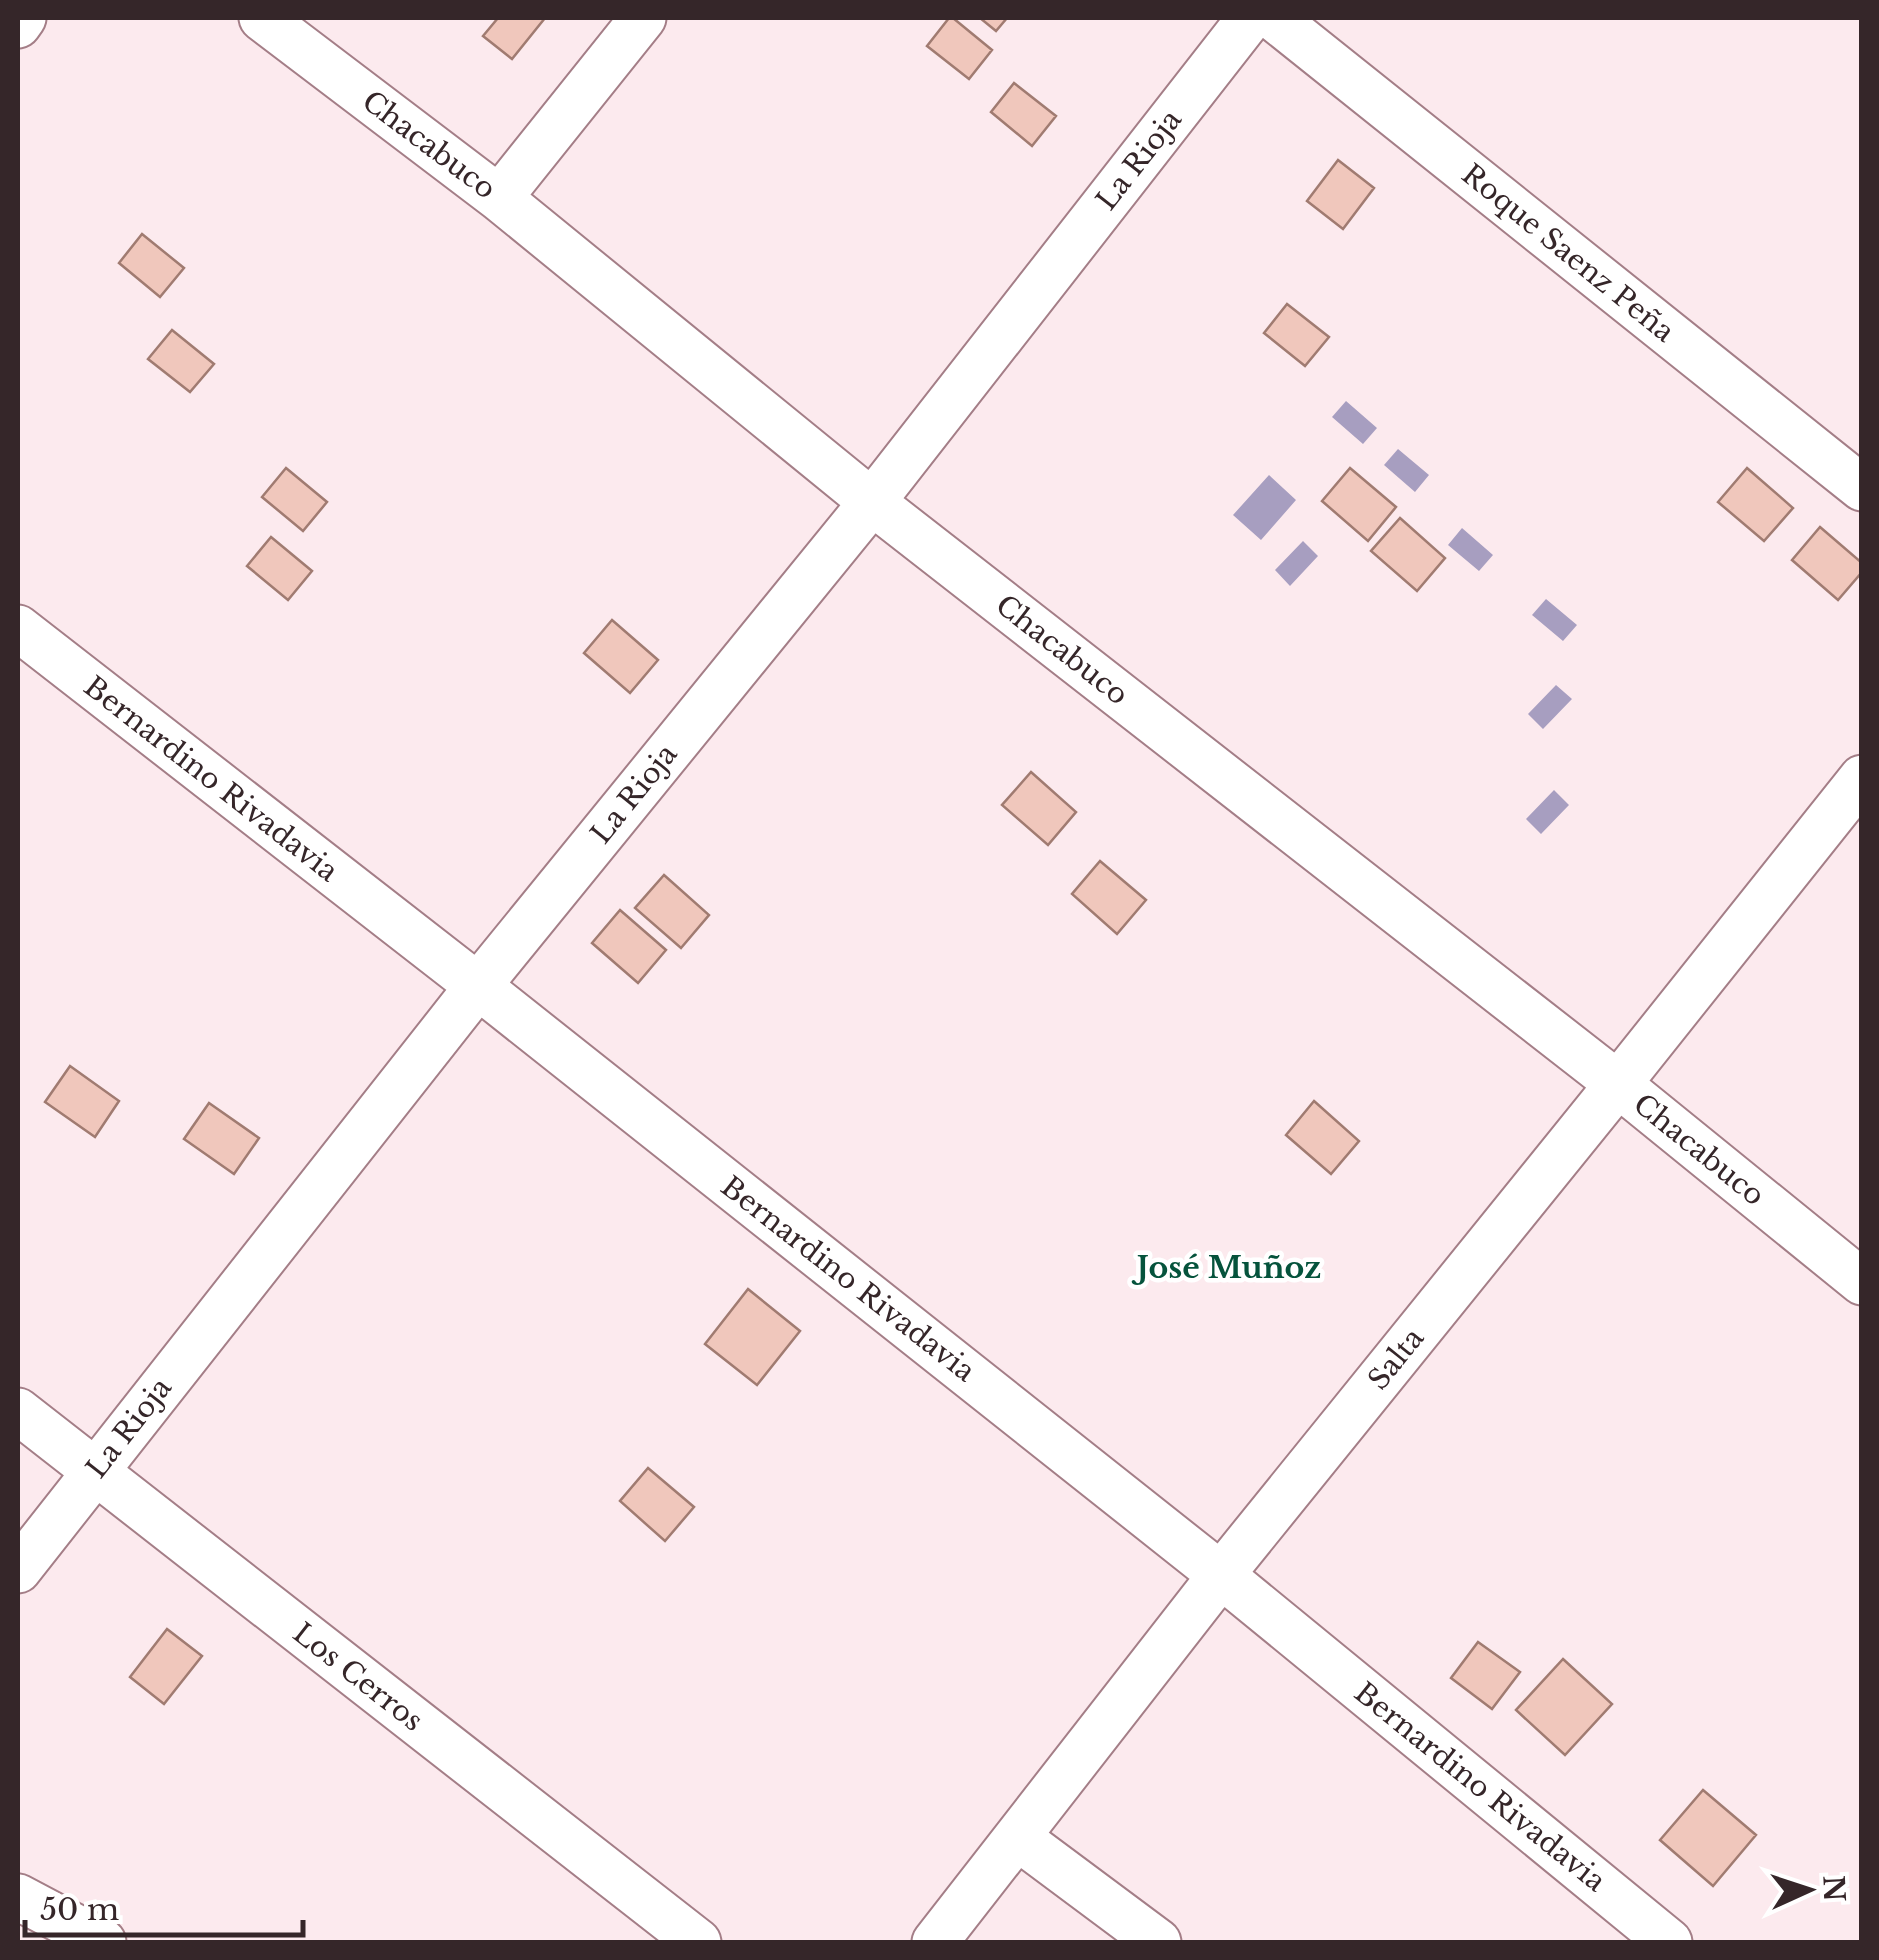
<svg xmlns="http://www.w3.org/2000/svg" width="1879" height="1960" font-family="'Libre Baskerville',serif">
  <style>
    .water { fill: #a79ec0 }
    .building { fill: #f0c7bc; stroke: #a07b71; stroke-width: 2.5 }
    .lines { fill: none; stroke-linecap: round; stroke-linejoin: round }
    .minor-casing { stroke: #a47e87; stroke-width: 49 }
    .minor { stroke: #fff; stroke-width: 45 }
    .labels { text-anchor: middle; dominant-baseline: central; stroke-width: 9; stroke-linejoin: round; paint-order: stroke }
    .street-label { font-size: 28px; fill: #352629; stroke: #fff }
    .neighbourhood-label { font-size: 30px; font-weight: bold; fill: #05533c; stroke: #fff }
  </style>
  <rect width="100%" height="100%" fill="#fceaee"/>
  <path class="water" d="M1346,401L1377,428L1363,444L1332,417Z
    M1398,449L1429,475L1415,492L1384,465Z
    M1269,475L1296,500L1261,540L1233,515Z
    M1462,528L1493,555L1479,571L1448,545Z
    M1303,541L1318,556L1290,586L1275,570Z
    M1546,599L1577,625L1563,641L1532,615Z
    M1556,685L1572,699L1543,729L1528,714Z
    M1554,790L1569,805L1541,834L1526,819Z"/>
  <path class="building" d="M498,18H545L512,59L483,36Z
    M949,18H953L992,50L969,79L927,46Z
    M980,18H1007L996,31Z
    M1014,83L1056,116L1032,146L991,112Z
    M1338,160L1374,188L1343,229L1307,201Z
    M142,234L184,268L160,297L119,263Z
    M1287,304L1329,337L1305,366L1264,333Z
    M172,330L214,364L190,392L148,359Z
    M286,468L327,502L303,531L262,497Z
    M1350,468L1396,507L1368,541L1322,501Z
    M1747,468L1793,508L1764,541L1718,502Z
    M1400,518L1445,558L1417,591L1371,551Z
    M1820,527L1862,563V572L1838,600L1792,560Z
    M271,537L312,571L288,600L247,566Z
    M612,620L658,660L630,693L584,653Z
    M1031,772L1076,812L1048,845L1002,805Z
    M1100,861L1146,900L1117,934L1072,894Z
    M664,875L709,915L681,948L635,908Z
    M620,910L666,950L638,983L592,943Z
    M70,1066L119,1101L95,1137L45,1102Z
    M1314,1101L1359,1141L1331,1174L1286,1135Z
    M209,1103L259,1138L234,1174L184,1139Z
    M748,1289L800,1331L757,1385L705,1344Z
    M648,1468L694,1507L665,1541L620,1501Z
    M167,1629L202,1656L164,1704L130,1677Z
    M1478,1642L1520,1672L1492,1709L1451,1678Z
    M1563,1659L1612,1704L1565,1755L1516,1710Z
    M1703,1790L1756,1835L1713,1886L1660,1840Z"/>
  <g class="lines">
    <g class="minor-casing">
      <path id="minor" d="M262,18L499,198L872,502L1618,1084L1862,1282
        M1274,18L1862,488
        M18,25L23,18
        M499,198L643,18
        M18,628L478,986L1221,1575L1669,1942
        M18,1411L698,1942
        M18,1570L478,986L872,502L1250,18
        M1017,1837L1158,1942
        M18,1897L103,1942
        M935,1942L1221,1575L1618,1084L1862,778"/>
    </g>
    <use href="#minor" class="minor"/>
  </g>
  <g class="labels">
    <g class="street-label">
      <text transform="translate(429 145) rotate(37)">Chacabuco</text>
      <text transform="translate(1139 160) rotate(-52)">La Rioja</text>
      <text transform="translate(1568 253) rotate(39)">Roque Saenz Peña</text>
      <text transform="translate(1062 650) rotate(38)">Chacabuco</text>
      <text transform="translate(211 779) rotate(38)">Bernardino Rivadavia</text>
      <text transform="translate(634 794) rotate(-51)">La Rioja</text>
      <text transform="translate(1699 1150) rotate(39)">Chacabuco</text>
      <text transform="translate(848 1279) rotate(38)">Bernardino Rivadavia</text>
      <text transform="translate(1396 1359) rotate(-51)">Salta</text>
      <text transform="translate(129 1428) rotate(-52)">La Rioja</text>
      <text transform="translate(358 1677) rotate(38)">Los Cerros</text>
      <text transform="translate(1480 1787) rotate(39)">Bernardino Rivadavia</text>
    </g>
    <g class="neighbourhood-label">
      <text x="1229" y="1267">José Muñoz</text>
    </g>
  </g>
  <rect width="1879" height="1960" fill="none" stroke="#352629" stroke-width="40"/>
  <g transform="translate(1809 1890) rotate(87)" stroke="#ffffff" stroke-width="8" paint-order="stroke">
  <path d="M0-8L18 38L0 25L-18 38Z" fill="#352629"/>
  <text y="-15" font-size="28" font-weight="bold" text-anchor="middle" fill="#352629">N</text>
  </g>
  <path d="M25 1920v15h278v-15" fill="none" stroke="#352629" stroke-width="5"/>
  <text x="40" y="1920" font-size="30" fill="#352629" stroke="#ffffff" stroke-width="8" paint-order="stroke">50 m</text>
</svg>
